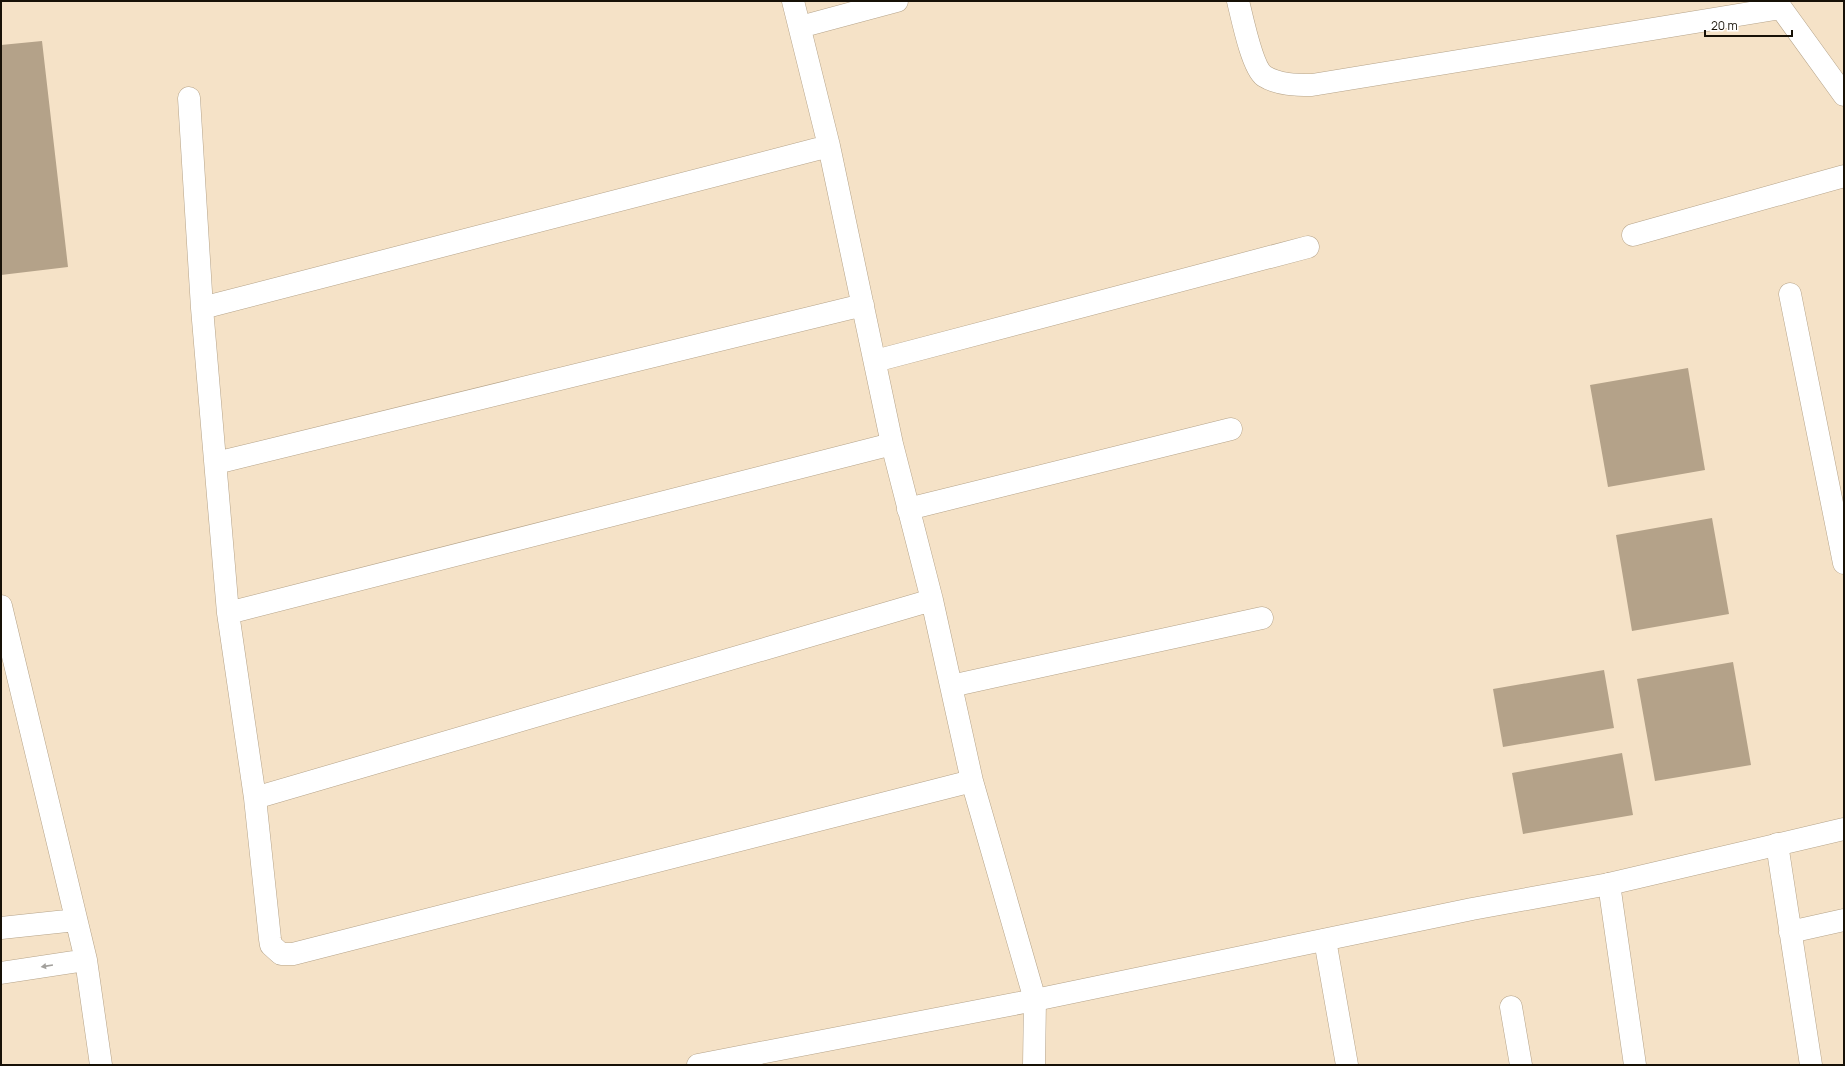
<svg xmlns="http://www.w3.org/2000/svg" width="1845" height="1066" font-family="Manrope,sans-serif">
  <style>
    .building { fill: #b4a289 }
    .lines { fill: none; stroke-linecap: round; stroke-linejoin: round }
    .minor-casing { stroke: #b5a389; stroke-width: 23 }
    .tertiary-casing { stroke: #b5a389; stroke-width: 23 }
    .minor { stroke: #fff; stroke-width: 22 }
    .tertiary { stroke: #fff; stroke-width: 22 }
    .oneway { fill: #a2a09c }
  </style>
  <rect width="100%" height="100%" fill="#f5e2c7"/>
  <path class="building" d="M42,41L68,267L1,275V45Z
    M1688,368L1705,470L1608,487L1590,385Z
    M1712,518L1729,614L1632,631L1616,535Z
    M1733,662L1751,765L1655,781L1637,679Z
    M1604,670L1614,728L1503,747L1493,689Z
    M1622,753L1633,815L1523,834L1512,773Z"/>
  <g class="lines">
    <g class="minor-casing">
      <path id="minor" d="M793,1L829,146L892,444L932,600L972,781L1035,1000L1034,1065
        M1238,1C1242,17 1252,67 1264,76C1278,85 1297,85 1312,85L1781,8
        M1776,1L1844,95
        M800,27L897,1
        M189,98L202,308L228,613L255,798L932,600
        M1633,235L1844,176
        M1790,294L1844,563
        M202,308L829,146
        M875,361L1308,247
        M216,463L863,305
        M908,509L1231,429
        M228,613L892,444
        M951,686L1262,618
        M255,798L270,939L271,945L281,954H293L972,781
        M1777,844L1811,1065
        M1609,884L1635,1065
        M1790,932L1844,920
        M1325,940L1347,1065
        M1511,1007L1521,1065"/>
    </g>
    <g class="tertiary-casing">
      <path id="tertiary" d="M1,606L86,960L101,1065
        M1,928L76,920
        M1,973L86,960
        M698,1065L1035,1000L1472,909L1609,884L1844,829"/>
    </g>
    <use href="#minor" class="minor"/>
    <use href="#tertiary" class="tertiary"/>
  </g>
  <defs><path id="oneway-solid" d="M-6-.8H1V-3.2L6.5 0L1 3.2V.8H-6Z"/></defs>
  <use class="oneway" href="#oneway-solid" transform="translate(47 966) rotate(171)"/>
  <rect width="1845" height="1066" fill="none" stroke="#171107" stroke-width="4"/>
  <path d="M1705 30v6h87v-6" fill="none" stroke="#171107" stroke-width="2"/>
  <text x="1711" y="30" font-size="12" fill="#171107" stroke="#ffffff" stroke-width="3" paint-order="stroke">20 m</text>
</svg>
